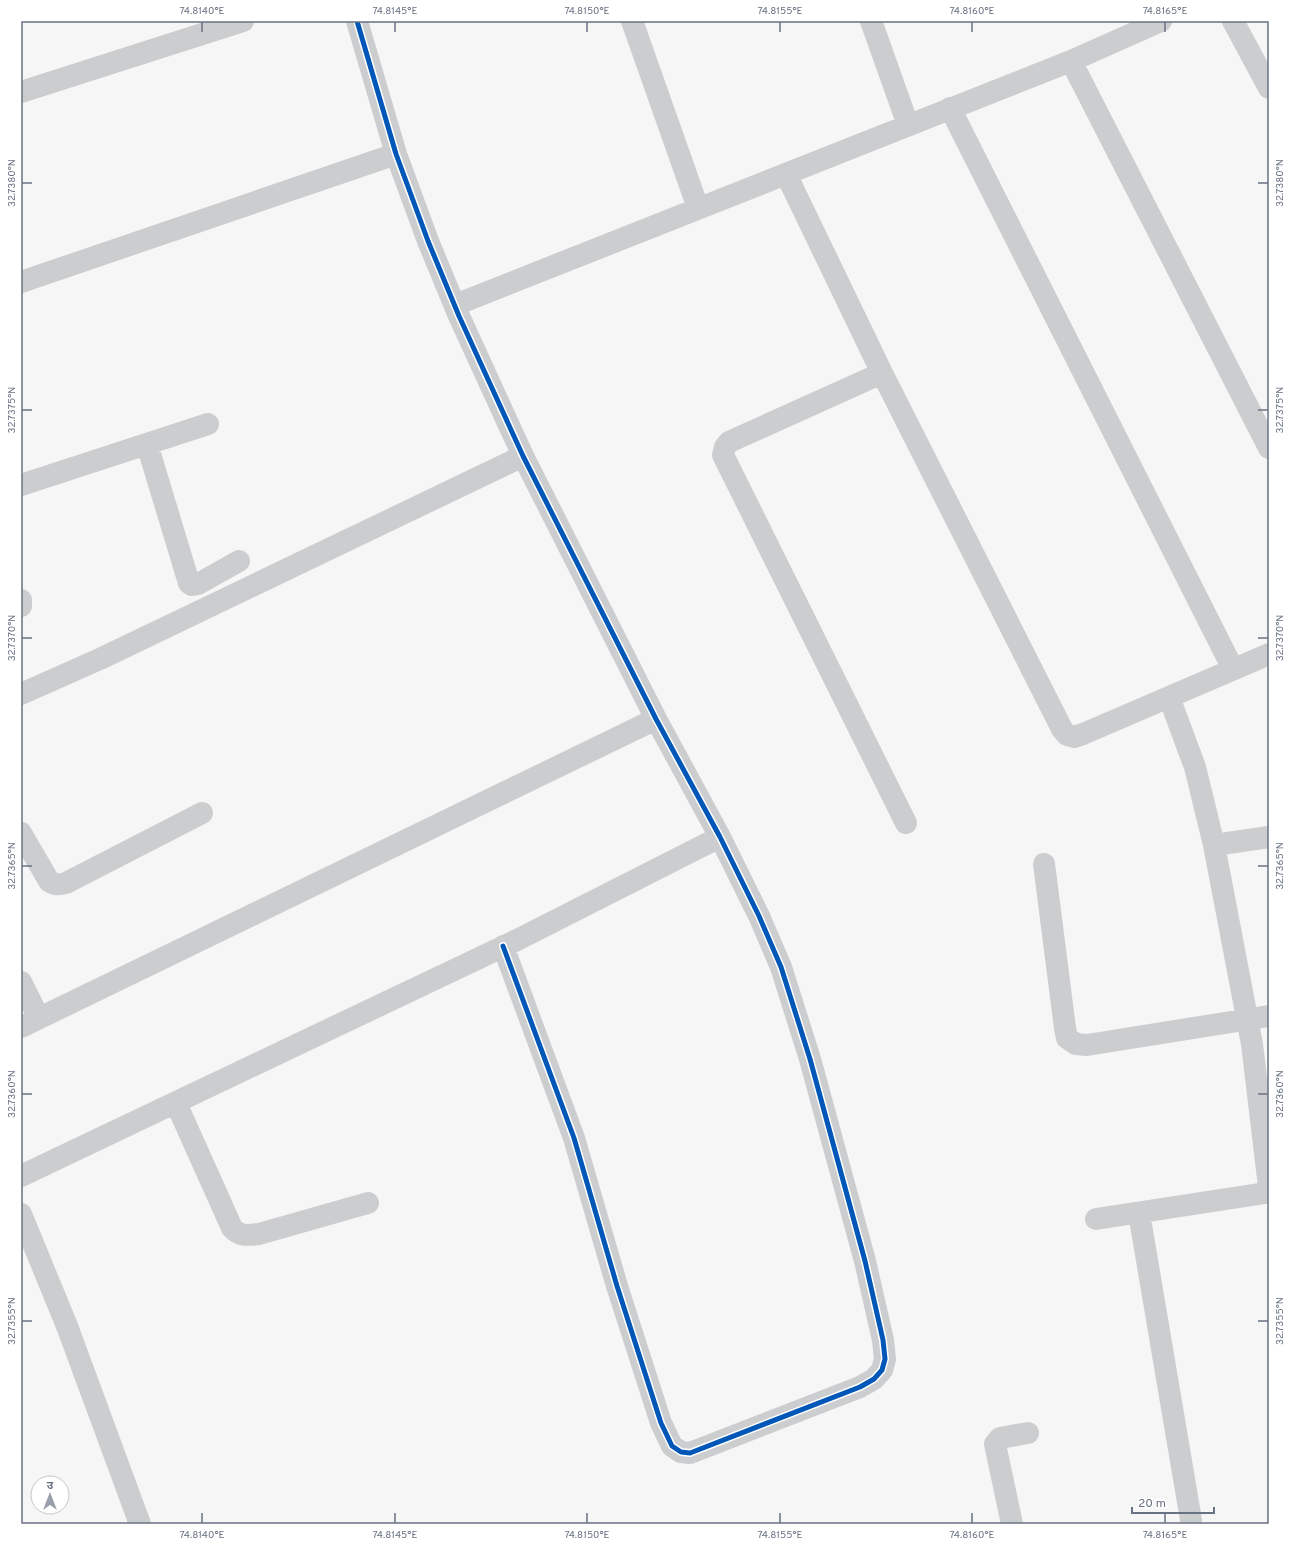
<svg xmlns="http://www.w3.org/2000/svg" width="1290" height="1545" font-family="Overpass,'Noto Sans Devanagari',sans-serif">
  <style>
    .lines { fill: none; stroke-linecap: round; stroke-linejoin: round }
    .minor { stroke: #cccdcf; stroke-width: 22 }
    .cycleway-casing { stroke: #fff; stroke-width: 8 }
    .cycleway { stroke: #0057b8; stroke-width: 5 }
    .ticks { fill: none; stroke: #697283; stroke-width: 1.5 }
    .neatline { fill: none; stroke: #697283; stroke-width: 1.5 }
    .ticks-label { font-size: 10px; text-anchor: middle; fill: #697283 }
  </style>
  <rect width="100%" height="100%" fill="#f6f6f6"/>
  <g class="lines">
    <path class="minor" d="M357,21L396,154L428,241L459,316L523,456L656,719L720,837L759,916L781,967L810,1059L865,1261L883,1340L885,1359L882,1370L874,1379L860,1387L690,1453L681,1452L672,1446L661,1423L617,1286L574,1138L503,946
      M632,21L698,208
      M871,21L908,125
      M1233,21L1269,88
      M1071,61L1269,448
      M21,92L243,21
      M950,108L1233,669
      M786,174L882,373L1062,729L1067,735L1074,737L1083,734L1269,654
      M21,282L396,154
      M455,305L1071,61L1161,21
      M882,373L729,442L725,447L723,455L906,823
      M147,444L189,583L192,585L198,584L239,561
      M21,485L208,424
      M21,600V606
      M21,694L102,658L523,456
      M21,833L49,881C55,885 59,885 66,883L202,813
      M1214,845L1269,837
      M1044,864L1065,1028L1067,1038L1076,1044L1087,1045L1269,1016
      M21,982L39,1018
      M21,1027L656,719
      M176,1103L232,1228C240,1237 249,1235 259,1234L368,1203
      M21,1176L517,940L720,837
      M1139,1213L1191,1520
      M21,1214L67,1326L140,1524
      M1096,1219L1259,1194L1265,1193L1269,1187L1252,1044L1214,845L1195,767L1169,697
      M1012,1524L995,1444L1000,1438L1028,1433"/>
    <g class="cycleway-casing">
      <path id="cycleway" d="M357,21L396,154L428,241L459,316L523,456L656,719L720,837L759,916L781,967L810,1059L865,1261L883,1340L885,1359L882,1370L874,1379L860,1387L690,1453L681,1452L672,1446L661,1423L617,1286L574,1138L503,946"/>
    </g>
    <use href="#cycleway" class="cycleway"/>
  </g>
  <path class="ticks" d="M202,22V32M395,22V32M587,22V32M780,22V32M972,22V32M1165,22V32M22,183H32M1258,183H1268M22,410H32M1258,410H1268M22,638H32M1258,638H1268M22,866H32M1258,866H1268M22,1094H32M1258,1094H1268M22,1321H32M1258,1321H1268M202,1513V1523M395,1513V1523M587,1513V1523M780,1513V1523M972,1513V1523M1165,1513V1523"/>
  <rect width="1290" height="1545" fill="none" stroke="#ffffff" stroke-width="44"/>
  <g transform="translate(50 1495)"><circle r="19" fill="#ffffff" stroke="#c3c7cd"/>
  <path d="M0-3L7 15L0 10L-7 15Z" fill="#9aa0ab"/>
  <text y="-6" font-size="11" font-weight="bold" text-anchor="middle" fill="#697283">उ</text>
  </g>
  <path d="M1132 1507v6h82v-6" fill="none" stroke="#697283" stroke-width="2"/>
  <text x="1138" y="1507" font-size="12" fill="#697283" stroke="#ffffff" stroke-width="3" paint-order="stroke">20 m</text>
  <rect x="22" y="22" width="1246" height="1501" class="neatline"/>
  <g class="ticks-label">
    <text x="202" y="14">74.8140°E</text>
    <text x="395" y="14">74.8145°E</text>
    <text x="587" y="14">74.8150°E</text>
    <text x="780" y="14">74.8155°E</text>
    <text x="972" y="14">74.8160°E</text>
    <text x="1165" y="14">74.8165°E</text>
    <text transform="translate(11 183) rotate(-90)" y="4">32.7380°N</text>
    <text transform="translate(1279 183) rotate(-90)" y="4">32.7380°N</text>
    <text transform="translate(11 410) rotate(-90)" y="4">32.7375°N</text>
    <text transform="translate(1279 410) rotate(-90)" y="4">32.7375°N</text>
    <text transform="translate(11 638) rotate(-90)" y="4">32.7370°N</text>
    <text transform="translate(1279 638) rotate(-90)" y="4">32.7370°N</text>
    <text transform="translate(11 866) rotate(-90)" y="4">32.7365°N</text>
    <text transform="translate(1279 866) rotate(-90)" y="4">32.7365°N</text>
    <text transform="translate(11 1094) rotate(-90)" y="4">32.7360°N</text>
    <text transform="translate(1279 1094) rotate(-90)" y="4">32.7360°N</text>
    <text transform="translate(11 1321) rotate(-90)" y="4">32.7355°N</text>
    <text transform="translate(1279 1321) rotate(-90)" y="4">32.7355°N</text>
    <text x="202" y="1538">74.8140°E</text>
    <text x="395" y="1538">74.8145°E</text>
    <text x="587" y="1538">74.8150°E</text>
    <text x="780" y="1538">74.8155°E</text>
    <text x="972" y="1538">74.8160°E</text>
    <text x="1165" y="1538">74.8165°E</text>
  </g>
</svg>
